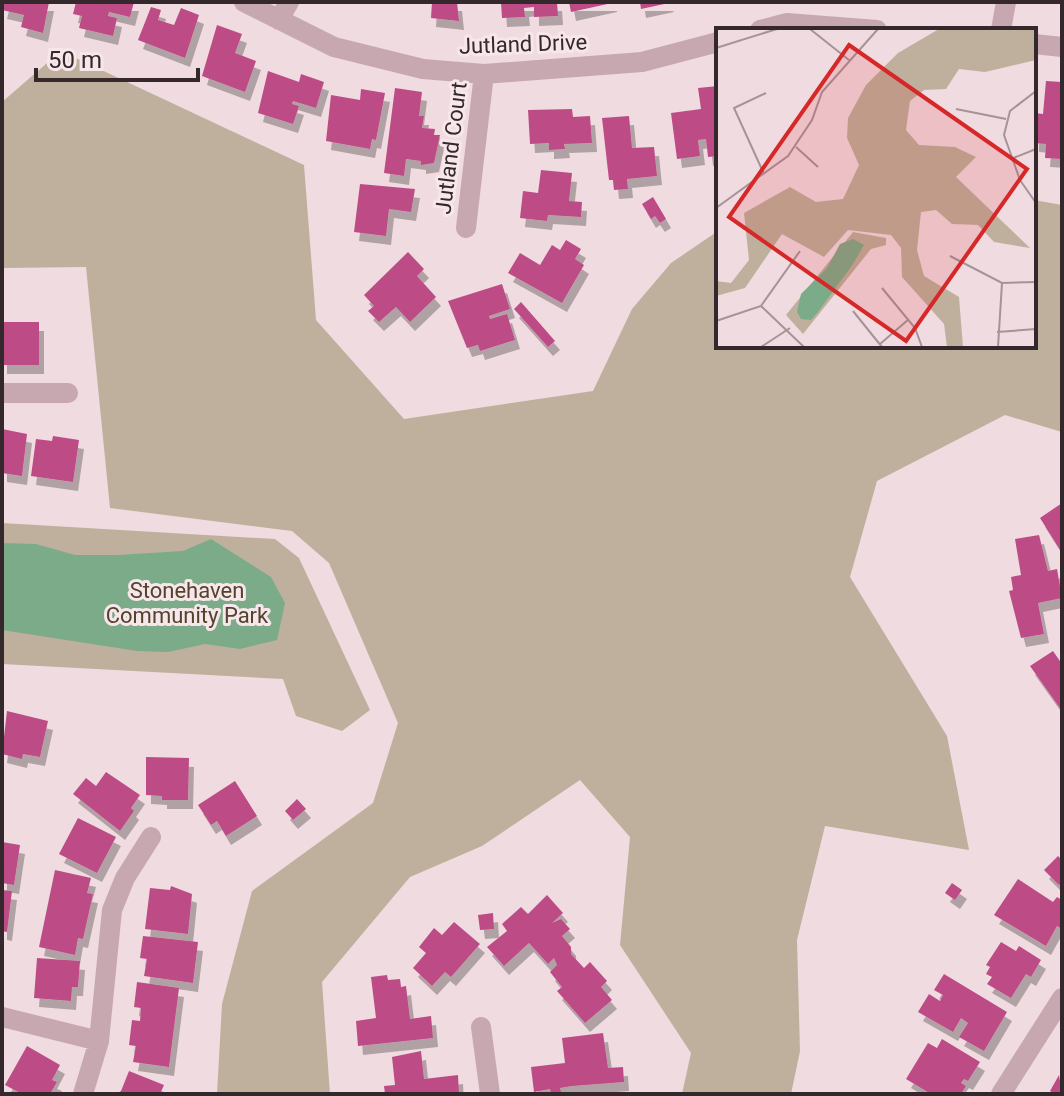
<svg xmlns="http://www.w3.org/2000/svg" width="1064" height="1096" font-family="Roboto,sans-serif">
  <style>
    .green { fill: #beb09c }
    .water { fill: #7cab8a }
    .building { fill: #bd4c85; filter: url(#shadow) }
    .lines { fill: none; stroke-linecap: round; stroke-linejoin: round }
    .minor { stroke: #c7a8b1; stroke-width: 20 }
    .labels { text-anchor: middle; dominant-baseline: central; stroke-width: 6; stroke-linejoin: round; paint-order: stroke }
    .street-label { font-size: 22px; fill: #34282d; stroke: #f8e7ea }
    .park-label { font-size: 22px; fill: #51432d; stroke: #f8e7ea }
    .inset-road { fill: none; stroke: #a59398; stroke-width: 2 }
    .view { fill: #d62828; fill-opacity: 0.15; stroke: #d62828; stroke-width: 4 }
    .inset-edge { fill: none; stroke: #34282d; stroke-width: 4 }
  </style>
  <defs>
    <filter id="shadow"><feDropShadow dx="5" dy="9" stdDeviation="0" flood-color="#0004"/></filter>
  </defs>
  <rect width="100%" height="100%" fill="#f0dbe0"/>
  <path class="green" d="M61,51L304,165L316,320L404,419L593,391L632,309L671,263L718,231V346H1034V200L1062,205V432L1005,415L877,481L850,577L947,736L969,850L825,826L797,940L800,1051L791,1094H682L691,1053L620,945L630,837L580,780L482,846L410,877L322,982L330,1094H217L222,1004L252,891L373,803L398,723L329,563L292,531L110,508L86,267L2,268V102Z
    M2,523L275,539L299,558L370,710L342,731L296,716L283,679L2,664Z"/>
  <path class="water" d="M211,539L271,577L285,603L277,640L240,649L205,644L168,652L137,651L2,630V543L36,544L75,555H118L183,551Z"/>
  <path class="building" d="M4,2H49L43,33L21,27L24,15L2,10Z
    M76,2H134L130,17L109,12L108,16L117,18L113,36L79,28L82,16L73,14Z
    M432,2H457L459,21L431,18Z
    M501,2H557L558,16L534,17V7L524,8L525,17L502,18Z
    M569,2H612V3L571,12Z
    M640,2H668L669,3L641,9Z
    M151,7L161,10L158,20L174,25L181,8L199,15L185,58L138,40Z
    M217,25L242,34L235,53L256,61L245,92L202,76Z
    M268,71L299,82L301,74L324,82L316,108L293,101L292,104L299,106L293,124L258,113Z
    M1046,81L1062,82V159L1045,158L1046,144L1034,143V113L1043,114Z
    M718,86V156L708,157L706,139L698,140L700,156L677,159L671,113L701,109L698,88Z
    M395,88L422,92L419,116H424L422,128L435,129L434,135H440L434,163L421,165V161L406,159L404,176L384,173Z
    M361,89L385,93L376,140L372,139L370,149L326,141L331,95L360,100Z
    M572,109L573,117L590,116L592,143L564,144L565,149L549,150V143L530,144L528,110Z
    M629,116L632,148L654,147L657,176L627,179L628,189L614,190L613,180H609L602,118Z
    M541,170L572,173L569,201L582,202L581,217L548,215L547,221L520,218L523,191L538,193Z
    M360,184L415,189L411,212L389,209L386,236L354,232Z
    M653,197L666,219L660,223L655,216L651,219L642,204Z
    M566,240L581,249L575,259L584,265L562,303L508,273L520,253L540,265L552,245L560,250Z
    M408,252L424,269L417,276L436,297L410,322L396,307L379,322L368,311L374,306L364,295Z
    M502,284L510,309L489,316L490,319L507,314L515,340L480,351L478,345L467,348L448,301Z
    M521,302L555,341L548,347L514,309Z
    M2,322H39V365H2Z
    M2,429L27,434L22,476L2,473Z
    M53,436L79,440L73,482L31,476L36,439L52,441Z
    M1062,503V553L1040,518Z
    M1039,535L1048,571L1057,569L1062,598L1038,603L1044,634L1021,638L1009,591L1013,590L1011,577L1021,575L1015,539Z
    M1053,651L1062,664V711L1030,666Z
    M7,711L48,721L40,757L23,754L22,759L2,754Z
    M146,757L189,758L188,800H162V796L146,795Z
    M106,772L140,795L131,808L134,811L120,831L73,794L86,778L96,786Z
    M235,781L257,816L226,836L217,821L211,825L198,805Z
    M297,799L306,809L293,820L285,811Z
    M78,818L116,837L97,873L59,854Z
    M2,842L20,845L14,885L2,883Z
    M1058,856L1062,860V882L1059,885L1044,870Z
    M55,870L91,878L87,893L93,894L83,939L78,938L75,955L39,947Z
    M1018,879L1053,902L1057,897L1062,900V929L1057,926L1046,946L994,915Z
    M952,883L962,890L955,900L945,893Z
    M171,886L192,894L188,934L145,929L150,888L170,890Z
    M2,890L12,891L7,932L2,931Z
    M547,895L563,913L552,923L561,919L570,929L562,936L571,947V954L584,968L590,962L607,981L601,987L612,1000L585,1023L557,991L562,987L550,972L557,965L554,958L548,964L529,943L504,966L487,947L507,931L502,924L521,907L528,914Z
    M493,913L494,929L480,930L478,915Z
    M454,922L480,944L451,977L445,972L432,986L413,968L426,953L419,947L434,928L442,935Z
    M143,936L198,942L193,983L144,976L147,959L140,958Z
    M1001,942L1016,951L1019,946L1041,960L1031,977L1026,974L1011,998L987,984L992,977L986,974L990,967L986,965Z
    M37,958L80,961L78,987H72L71,1001L34,998Z
    M944,974L1007,1012L984,1051L959,1037L968,1023L961,1018L953,1032L918,1012L929,994L940,1001L943,995L934,990Z
    M387,975L388,980L400,979L401,987L406,986L410,1019L431,1016L433,1038L358,1046L356,1021L376,1018L371,977Z
    M137,982L179,988L169,1067L133,1062L136,1046L129,1045L132,1020L140,1021L141,1008L134,1007Z
    M603,1033L608,1068L623,1067L624,1082L572,1086L560,1088L561,1092L551,1093L550,1089L534,1092L531,1067L565,1063L562,1038Z
    M942,1039L980,1062L968,1081L964,1079L961,1083L966,1086L961,1094H931L906,1079L928,1043L937,1048Z
    M27,1046L60,1065L52,1080L57,1082L50,1094H22L5,1085Z
    M421,1051L424,1079L458,1075L459,1094H385L384,1086L395,1085L392,1057Z
    M129,1071L164,1085L160,1094H116L121,1091Z
    M1059,1075L1062,1094H1055L1050,1091Z"/>
  <g class="lines">
    <path class="minor" d="M244,2L334,47L423,69L484,74L642,62L718,42
      M279,20L289,2
      M760,30L787,23L877,30
      M1001,30L1006,2
      M1034,44L1062,47
      M466,228L484,74
      M2,393H68
      M2,1017L99,1041
      M481,1027L490,1094
      M83,1094L99,1041L112,910L125,878L151,837
      M1001,1094L1062,998"/>
  </g>
  <g class="labels">
    <g class="street-label">
      <text transform="translate(523 44) rotate(-2)">Jutland Drive</text>
      <text transform="translate(451 148) rotate(-83)">Jutland Court</text>
    </g>
    <g class="park-label">
      <text x="187" y="590">Stonehaven<tspan x="187" dy="25">Community Park</tspan></text>
    </g>
  </g>
  <g transform="translate(716 28)">
    <rect width="320" height="320" fill="#f0dbe0"/>
    <path d="M223,1H320V32L269,44L243,41L230,61L208,62L194,73L190,102L203,117L239,119L260,129L240,149L314,220L278,214L262,197L236,196L220,182L205,184L201,222L208,248L243,269L247,319H231L228,296L186,249L185,220L175,207L132,202L108,229L66,206L29,260L0,268V253L15,255L33,232L28,185L74,159L100,174L127,171L143,137L131,110L132,90L150,57L182,25ZM137,204L170,210V217L155,221L87,306L70,287Z" fill="#beb09c"/>
    <path d="M137,211L148,217L137,236L102,284L95,292L85,291L81,284L85,266L111,240L124,216Z" fill="#7cab8a"/>
    <path class="inset-road" d="M94,1L133,32M0,20L61,1M320,63L294,83L288,107L304,152L320,175M240,81L290,91M80,119L102,139M295,131L320,121M48,146L18,80L50,65M0,180L72,128L96,92L106,64L162,1M234,228L286,255L320,254M166,260L199,300L206,319M45,278L88,319M137,283L166,319M0,293L45,278L84,223M281,304L320,301M164,316L193,291M45,319L74,300M282,319L286,255"/>
    <path class="view" d="M133,17L311,141L190,313L13,189Z"/>
    <rect width="320" height="320" class="inset-edge"/>
  </g>
  <rect width="1064" height="1096" fill="none" stroke="#34282d" stroke-width="8"/>
  <path d="M36 68v12h162v-12" fill="none" stroke="#34282d" stroke-width="4"/>
  <text x="48" y="68" font-size="24" fill="#34282d" stroke="#f8e7ea" stroke-width="6" paint-order="stroke">50 m</text>
</svg>
